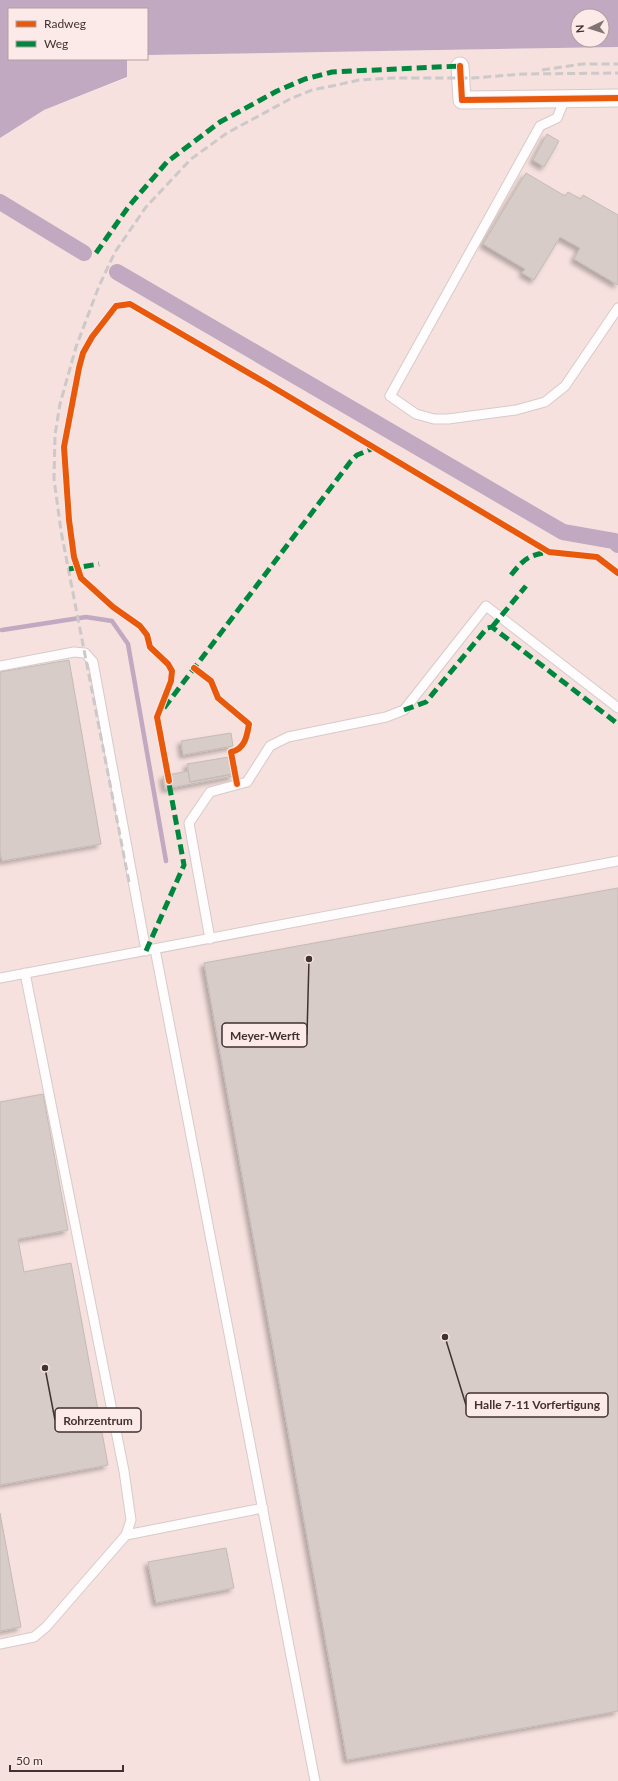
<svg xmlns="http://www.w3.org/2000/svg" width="618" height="1781" font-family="Lato,sans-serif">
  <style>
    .built { fill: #f6e1de }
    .water { fill: #c0a9c1; fill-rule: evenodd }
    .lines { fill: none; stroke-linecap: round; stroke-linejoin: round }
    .stream { stroke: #c0a9c1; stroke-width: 4.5 }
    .canal { stroke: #c0a9c1; stroke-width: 16 }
    .building { fill: #d7ccc7; stroke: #c4bbb6; filter: url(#shadow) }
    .lane-casing { stroke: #d6cbc9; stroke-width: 11 }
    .street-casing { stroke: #d6cbc9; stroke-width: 19 }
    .lane { stroke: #fefcfc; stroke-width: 9 }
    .street { stroke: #fefcfc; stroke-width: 17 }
    .rail { stroke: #ccc9c8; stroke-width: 3; stroke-dasharray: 8 4; stroke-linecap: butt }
    .quiet { stroke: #00873e; stroke-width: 5; stroke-dasharray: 10 5; stroke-linecap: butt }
    .cycleway-casing { stroke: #fbeae8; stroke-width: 8 }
    .cycleway { stroke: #e8590c; stroke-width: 6 }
    .leader { fill: none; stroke: #423130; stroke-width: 1.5 }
    .callout-dot { fill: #423130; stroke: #fbeae8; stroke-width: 1.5 }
    .callout { fill: #fbeae8; stroke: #423130; stroke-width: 1.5 }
    .callout-label { font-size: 12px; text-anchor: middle; font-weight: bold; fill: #423130 }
  </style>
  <defs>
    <filter id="shadow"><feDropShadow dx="-3.5" dy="3.5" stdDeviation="2" flood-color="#0004"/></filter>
  </defs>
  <rect width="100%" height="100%" fill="#f7eeec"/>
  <path class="built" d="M618,47V1781H0V138L44,110L127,78V59H147V55Z"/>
  <path class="water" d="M0,0H618V47L147,55V9H9V59H127V77L44,110L0,138ZM578,16H602V40H578Z"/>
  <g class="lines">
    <path class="stream" d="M2,630L86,617L112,621L128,644L166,861"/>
    <path class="canal" d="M0,202L84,253
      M117,272L563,532L614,541L618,545"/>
  </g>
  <path class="building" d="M547,134L559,141L544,167L533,160Z
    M526,173L565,196L568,192L581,199L583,195L618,215V285L574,259L580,248L560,237L534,280L522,273L525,269L483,244Z
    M69,660L101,844L2,861L0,852V672Z
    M231,733L233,746L183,755L181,741Z
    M229,757L233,774L190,782L187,764Z
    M188,771L190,782L233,774V776L165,789L163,776Z
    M618,888V1711L347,1760L204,963Z
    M43,1094L68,1230L18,1239L24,1272L71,1263L108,1465L0,1485V1102Z
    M0,1513L21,1627L0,1631Z
    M226,1548L234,1588L156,1603L148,1562Z"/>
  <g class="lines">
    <g class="lane-casing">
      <path id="lane" d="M565,99L557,118L540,126L390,396L416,414L434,419H448L516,410L545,402L565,386L618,308
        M0,666L74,652L85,653L93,662L146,951
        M210,939L189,823L210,792L247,782L270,746L288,737L386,717L404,710L486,606L618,708
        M155,949L315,1781
        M0,978L618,861
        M126,1535L263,1508
        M0,1644L34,1637L46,1627L126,1535L131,1520L124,1471L25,973"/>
    </g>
    <g class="street-casing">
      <path id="street" d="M460,66L462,100L618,98"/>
    </g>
    <use href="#lane" class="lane"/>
    <use href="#street" class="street"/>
    <path class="rail" d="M542,70L582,64H618
      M129,882L61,531L54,479L55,435L60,404L76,347L99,286L115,252L146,207L191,159L227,133L290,99L312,90L337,85L359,80L392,78H473L523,74L618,73"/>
    <path class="quiet" d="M96,253L129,206L167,162L220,122L277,91L305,79L332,72L460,66
      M69,569L99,564
      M511,575C524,559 528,555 549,552
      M492,627L526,586
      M164,708L351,461L357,455L374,448
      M404,710L426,702L487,628L492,627L618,724
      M146,951L184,865L168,778"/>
    <g class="cycleway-casing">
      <path id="cycleway" d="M460,66L462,100L618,98
        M194,668L211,681L218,698L249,724C247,736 245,749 231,752L237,784
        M169,781L157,717L171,681L172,671L168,664L150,647L147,635L140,626L113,607L81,578L74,557L69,520L64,447L79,368L83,353L92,337L116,306L130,304L266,383L549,552L597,557L618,573"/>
    </g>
    <use href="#cycleway" class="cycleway"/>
  </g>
  <path class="leader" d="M309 959L307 1035M445 1337L466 1405M45 1368L55 1420"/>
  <g class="callout-dot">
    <circle cx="309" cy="959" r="4"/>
    <circle cx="445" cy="1337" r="4"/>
    <circle cx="45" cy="1368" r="4"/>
  </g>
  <g class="callout">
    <rect x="222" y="1023" width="85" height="24" rx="4"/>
    <rect x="466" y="1393" width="142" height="24" rx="4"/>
    <rect x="55" y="1408" width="86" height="24" rx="4"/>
  </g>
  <g class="callout-label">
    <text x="265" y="1040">Meyer-Werft</text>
    <text x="537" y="1409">Halle 7-11 Vorfertigung</text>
    <text x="98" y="1425">Rohrzentrum</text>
  </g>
  <rect x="8" y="8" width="140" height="52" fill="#fbeae8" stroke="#b1a09e"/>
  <rect x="16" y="21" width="20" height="6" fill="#e8590c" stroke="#b1a09e"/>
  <text x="44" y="28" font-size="12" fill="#423130">Radweg</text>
  <rect x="16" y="41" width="20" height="6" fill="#00873e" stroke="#b1a09e"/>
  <text x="44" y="48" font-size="12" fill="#423130">Weg</text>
  <g transform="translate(590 28) rotate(266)"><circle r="19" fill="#fbeae8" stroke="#b1a09e"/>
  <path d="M0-3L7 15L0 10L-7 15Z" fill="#817372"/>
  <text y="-6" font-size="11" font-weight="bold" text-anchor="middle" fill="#423130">N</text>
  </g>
  <path d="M10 1765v6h113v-6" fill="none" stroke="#423130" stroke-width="2"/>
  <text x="16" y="1765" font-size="12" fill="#423130" stroke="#fbeae8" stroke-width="3" paint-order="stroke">50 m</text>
</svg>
